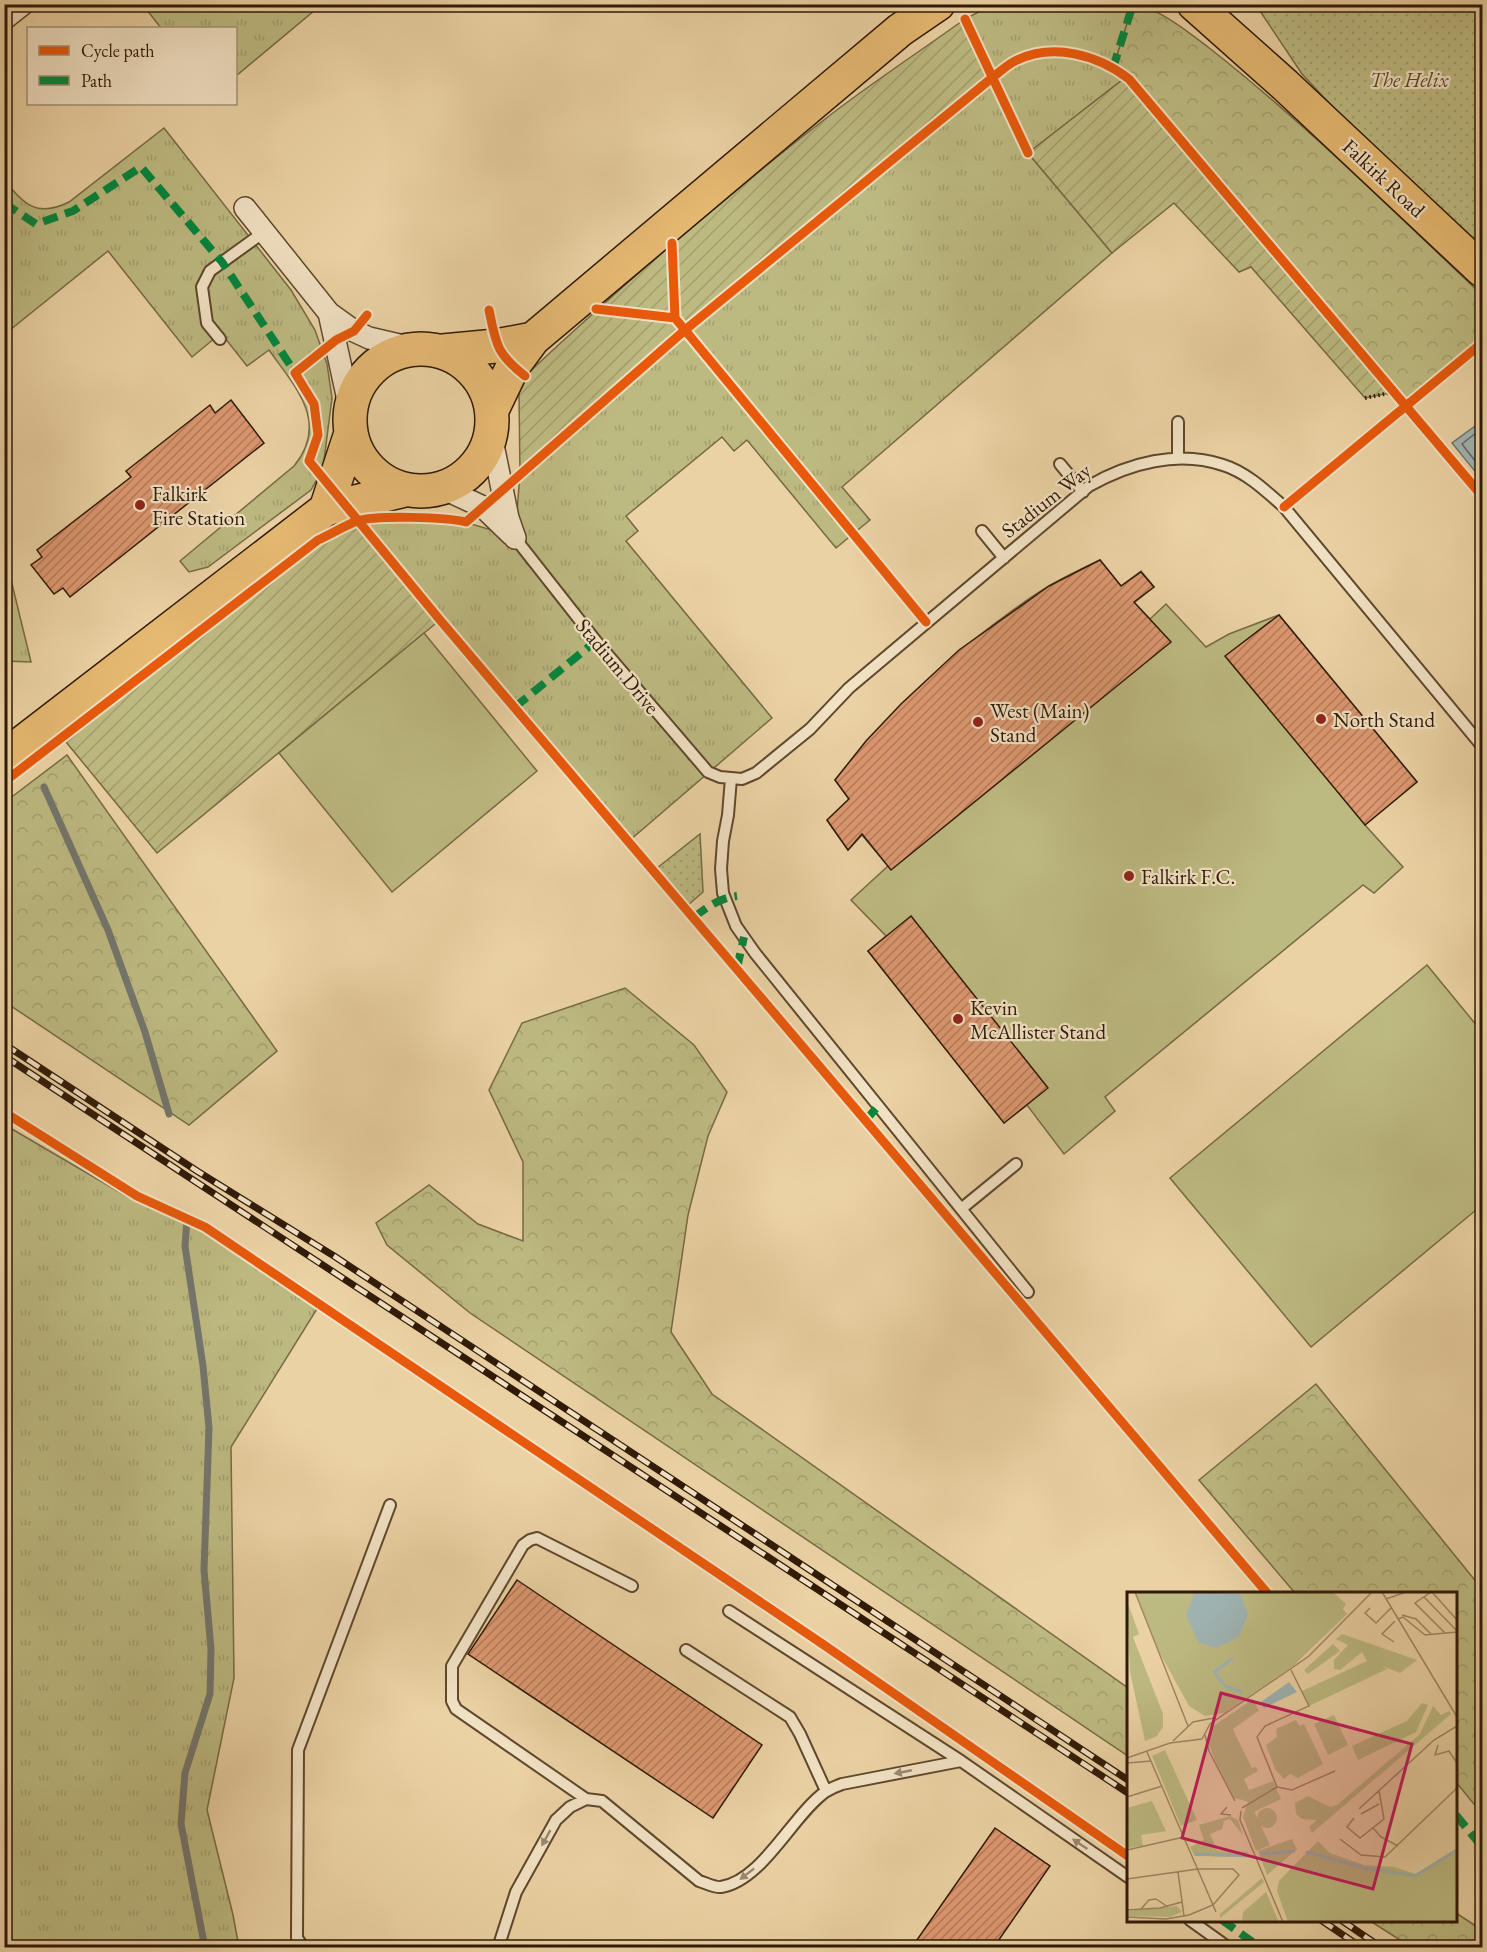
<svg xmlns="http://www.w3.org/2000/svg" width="1487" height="1952" font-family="'EB Garamond',serif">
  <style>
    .grass { fill: url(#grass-tufts); stroke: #766a44; stroke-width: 1.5 }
    .forest { fill: url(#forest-crowns); stroke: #766a44; stroke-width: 1.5 }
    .park { fill: url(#park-dots); stroke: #766a44; stroke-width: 1.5 }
    .garden { fill: url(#garden-furrows); stroke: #766a44; stroke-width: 1.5 }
    .pitch { fill: #bdba81; stroke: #766a44; stroke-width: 1.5 }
    .water { fill: #9fb4b3; stroke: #73766e; stroke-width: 1.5 }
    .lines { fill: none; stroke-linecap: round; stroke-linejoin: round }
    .shore { stroke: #68675d; stroke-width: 1.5 }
    .stream { stroke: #73766e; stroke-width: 7 }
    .building { fill: url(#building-hatch); stroke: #301a07; stroke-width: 1.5 }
    .lane-casing { stroke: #5f482e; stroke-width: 14 }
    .street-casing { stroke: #5f482e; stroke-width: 24 }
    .primary-casing { stroke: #301a07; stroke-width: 36 }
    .path { stroke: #301a07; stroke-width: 4; stroke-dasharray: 1.5 3; stroke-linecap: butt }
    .lane { stroke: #f2e2c4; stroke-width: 10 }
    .street { stroke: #f2e2c4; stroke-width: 21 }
    .primary { stroke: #e6b972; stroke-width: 33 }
    .rail-casing { stroke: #301a07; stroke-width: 7 }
    .rail { stroke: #f2e2c4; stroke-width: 4.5; stroke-dasharray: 14; stroke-linecap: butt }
    .quiet { stroke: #00873e; stroke-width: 8; stroke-dasharray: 15 8; stroke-linecap: butt }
    .cycleway-casing { stroke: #f2e2c4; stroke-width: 13 }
    .cycleway { stroke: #e8590c; stroke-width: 9 }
    .oneway { fill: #9b886f }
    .poi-dot { fill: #8f2418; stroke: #f2e2c4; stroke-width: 2 }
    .labels { text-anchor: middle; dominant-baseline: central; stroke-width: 4.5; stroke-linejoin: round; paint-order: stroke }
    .park-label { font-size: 21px; font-style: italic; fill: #5a4a2c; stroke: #f2e2c4 }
    .street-label { font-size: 21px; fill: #301a07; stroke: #f2e2c4 }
    .poi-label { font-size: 21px; fill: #301a07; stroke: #f2e2c4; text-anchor: start }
    .inset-river { fill: none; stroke: #9fb4b3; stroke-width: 3 }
    .inset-road { fill: none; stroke: #a08865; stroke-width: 1.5 }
    .view { fill: #c2185b; fill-opacity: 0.15; stroke: #c2185b; stroke-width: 3 }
    .inset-edge { fill: none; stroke: #301a07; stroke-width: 3 }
  </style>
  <defs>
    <pattern id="grass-tufts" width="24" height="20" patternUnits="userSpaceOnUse" patternTransform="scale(1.5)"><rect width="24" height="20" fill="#bdba81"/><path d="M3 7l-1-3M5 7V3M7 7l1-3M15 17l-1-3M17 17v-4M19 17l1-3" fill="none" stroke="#a39f6e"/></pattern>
    <pattern id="forest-crowns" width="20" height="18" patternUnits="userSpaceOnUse" patternTransform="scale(1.5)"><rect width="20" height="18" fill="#bdba81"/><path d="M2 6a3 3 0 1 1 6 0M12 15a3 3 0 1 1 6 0" fill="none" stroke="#a39f6e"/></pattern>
    <pattern id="park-dots" width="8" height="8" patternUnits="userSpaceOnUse" patternTransform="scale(1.5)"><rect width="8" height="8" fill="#bdba81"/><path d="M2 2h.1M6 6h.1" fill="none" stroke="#a39f6e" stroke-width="1.8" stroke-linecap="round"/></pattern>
    <pattern id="garden-furrows" width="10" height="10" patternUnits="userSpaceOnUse" patternTransform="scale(1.5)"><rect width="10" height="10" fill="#bdba81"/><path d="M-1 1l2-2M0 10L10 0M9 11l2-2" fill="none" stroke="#a39f6e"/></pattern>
    <pattern id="building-hatch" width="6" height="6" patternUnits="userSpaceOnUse" patternTransform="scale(1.5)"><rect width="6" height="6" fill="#dd9871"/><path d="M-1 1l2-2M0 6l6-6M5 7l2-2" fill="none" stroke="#b47b5b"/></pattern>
  </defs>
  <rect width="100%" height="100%" fill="#ebd2a4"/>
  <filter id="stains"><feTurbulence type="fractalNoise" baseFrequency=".00333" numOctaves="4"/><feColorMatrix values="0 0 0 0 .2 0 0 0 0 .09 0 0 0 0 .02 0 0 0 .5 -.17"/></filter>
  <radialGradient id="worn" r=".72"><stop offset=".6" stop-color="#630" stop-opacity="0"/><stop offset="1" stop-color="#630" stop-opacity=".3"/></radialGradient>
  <path class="grass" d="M143,5H321L236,76V28H161Z
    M992,5H1133L1113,68L1099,62L1126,77L1028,153L1112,253L842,487L870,520L836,548L747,440L734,451L722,437L626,516L638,531L626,541L772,718L629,841L358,521L373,519L451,518L515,537L520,474L685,330L992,77L965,19Z
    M164,128L291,290L315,330L327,364L332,398L323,468L311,490L208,567L189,572L180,561L294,466C330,422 295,387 269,350L247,366L221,333L192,357L108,251L5,334L4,180C25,205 37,218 69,202Z
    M5,555L31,662L5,661Z
    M5,1125L128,1197L187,1219L320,1304L231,1447L234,1678L207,1810L233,1915L239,1947H5Z"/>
  <path class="forest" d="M1133,5C1155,5 1191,34 1208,47C1305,123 1393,211 1482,295V343L1406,406L1126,77L1113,68Z
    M67,755L277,1051L189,1125L5,1002V802Z
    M625,988L694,1045L727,1092L708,1136L688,1215L671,1332L712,1394L1128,1688V1756L470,1313L387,1245L376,1223L429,1185L478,1224L523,1241V1162L489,1090L522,1023Z
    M1316,1384L1482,1589V1814L1456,1782V1594L1295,1593L1199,1480Z
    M1456,1913L1482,1930V1947H1411L1370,1921L1456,1920Z"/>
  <path class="park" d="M1256,5H1482V266L1302,74Z
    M700,834L703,892L687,906L657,868Z"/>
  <path class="garden" d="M965,19L993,77L680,335L520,474L519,395L520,384L525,376C621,286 721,200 825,119C870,84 919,52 965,19Z
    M1126,77L1394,392L1365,398L1251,267L1239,272L1174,203L1112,253L1028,153Z
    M358,521L440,620L157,853L62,737L318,540Z"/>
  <path class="pitch" d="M1100,560L1121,586L1141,571L1154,587L1134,603L1150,619L1166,604L1206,647L1229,634L1279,615L1417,782L1365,825L1403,867L1374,893L1363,885L1105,1097L1115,1111L1064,1154L1027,1105L1004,1123L868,951L886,936L851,900L888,866L862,835L848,850L827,820L849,799L835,780C882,721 934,669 994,624C1012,611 1031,596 1051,585C1066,576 1083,568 1100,560Z
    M424,633L537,771L392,892L279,753Z
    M1427,965L1482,1032V1205L1311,1347L1170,1178Z"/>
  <path class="water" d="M1482,421V480L1452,443Z"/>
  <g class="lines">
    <path class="shore" d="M1482,428L1462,444L1482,470"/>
    <path class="stream" d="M44,787L108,930L145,1032L169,1114
      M187,1219L185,1246L203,1366L209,1428L204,1570L211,1649L210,1694L185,1773L181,1824L205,1948"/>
  </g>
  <path class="building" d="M231,400L264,443L70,597L63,588L54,594L31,565L42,557L37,550L131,477L126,471L210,405L215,413Z
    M1100,560L1121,586L1141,572L1154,587L1134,602L1171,642L891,870L862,834L848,850L827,820L849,799L835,780L866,741L901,704L959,650L1049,586Z
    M1279,615L1417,782L1365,825L1225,656Z
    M911,916L1048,1088L1004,1123L868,951Z
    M517,1580L762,1745L713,1818L468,1654Z
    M995,1828L1050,1866L994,1947H912Z"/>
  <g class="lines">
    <g class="lane-casing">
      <path id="lane" d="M220,339L207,323L202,287L210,271L264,232
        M1178,422V458
        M1060,464L1083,492
        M982,531L1004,558
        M515,538L596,641L708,772L720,777L742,779L756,773L810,729L849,688L1089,486C1129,463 1178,450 1223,465C1246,472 1266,491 1284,507L1482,746
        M731,778L728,815L723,841L721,869L723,893L736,926L755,953L1028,1292
        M961,1209L1016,1164
        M632,1586L537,1538L530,1540L523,1545L452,1666V1701L456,1709L586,1799L602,1801L699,1881C706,1883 715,1888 721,1887C762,1881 792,1816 825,1792C830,1789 836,1786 842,1784L961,1761
        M729,1611L961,1761L1128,1877
        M686,1650L790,1717L800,1734L826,1791
        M1190,1920L1229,1948
        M304,1948L297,1938L298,1750L390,1505
        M498,1948L516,1892L556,1820L570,1807L586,1799"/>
    </g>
    <g class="street-casing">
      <path id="street" d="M4,19L23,4
        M245,208L329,313
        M350,409L329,313L354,331L369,338L412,348
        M491,435L508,518L515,538
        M442,488L483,507L512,535"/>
    </g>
    <g class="primary-casing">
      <path id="primary" d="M1194,4L1285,85L1482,270
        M350 420a71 71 0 1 1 142 0a71 71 0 1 1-142 0Z
        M443,351L496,346L533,339
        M492,410L513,366L533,339L900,30L938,4
        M326,509L351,433
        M4,757L326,509L405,490"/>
    </g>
    <path class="path" d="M1365,398L1394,392"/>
    <use href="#lane" class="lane"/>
    <use href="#street" class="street"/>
    <use href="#primary" class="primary"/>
    <g class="rail-casing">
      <path id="rail" d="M4,1044L197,1171L334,1256L1128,1780
        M4,1056L1128,1793
        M1321,1920L1362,1948
        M1341,1920L1382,1948"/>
    </g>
    <use href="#rail" class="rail"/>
    <path class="quiet" d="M1113,68L1133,4
      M4,203L36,224L73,211L141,167L222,262L298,377
      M515,707L596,641
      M694,917C708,907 719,898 737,896
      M737,968L744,937
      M866,1120L878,1106
      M1456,1815L1482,1847
      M1222,1920L1261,1948"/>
    <g class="cycleway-casing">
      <path id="cycleway" d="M965,19L1028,153
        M596,309L675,318L672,243
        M489,310C496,344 496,353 525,376
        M367,315L354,331L336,340L295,373L314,404L318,435L309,461L440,620L1268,1594
        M675,318L926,622
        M1284,507L1482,343
        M4,782L318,540C331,534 344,526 357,521C376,515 446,517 466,522L685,330L993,77C1000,72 1007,65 1015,61C1053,42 1098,55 1129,79L1482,496
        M4,1112L137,1196L205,1227L824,1645L1128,1856"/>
    </g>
    <use href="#cycleway" class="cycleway"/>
  </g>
  <defs><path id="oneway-solid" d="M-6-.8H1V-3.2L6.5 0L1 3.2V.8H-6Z" transform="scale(1.5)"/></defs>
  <g class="oneway">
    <use href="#oneway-solid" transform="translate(903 1772) rotate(169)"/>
    <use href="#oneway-solid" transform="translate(546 1838) rotate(119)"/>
    <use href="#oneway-solid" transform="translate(1080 1844) rotate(-146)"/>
    <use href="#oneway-solid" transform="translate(747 1874) rotate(142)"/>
  </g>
  <g class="poi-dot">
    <circle cx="140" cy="505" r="6"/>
    <circle cx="1321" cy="719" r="6"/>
    <circle cx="978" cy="722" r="6"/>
    <circle cx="1129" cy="876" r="6"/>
    <circle cx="958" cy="1019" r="6"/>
  </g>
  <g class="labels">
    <g class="park-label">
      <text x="1409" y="79">The Helix</text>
    </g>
    <g class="street-label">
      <text transform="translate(1384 178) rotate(43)">Falkirk Road</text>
      <text transform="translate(1046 500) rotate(-38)">Stadium Way</text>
      <text transform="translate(618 666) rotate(50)">Stadium Drive</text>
    </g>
    <g class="poi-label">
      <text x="152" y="493">Falkirk<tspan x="152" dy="24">Fire Station</tspan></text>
      <text x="990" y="710">West (Main)<tspan x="990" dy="24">Stand</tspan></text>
      <text x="1333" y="719">North Stand</text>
      <text x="1141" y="876">Falkirk F.C.</text>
      <text x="970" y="1007">Kevin<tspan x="970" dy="24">McAllister Stand</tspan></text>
    </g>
  </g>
  <g transform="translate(1127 1592)">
    <rect width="330" height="330" fill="#ebd2a4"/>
    <path d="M0,9L12,42L6,45L36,122V135L30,144L18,149L3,80ZM85,135L92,138L97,149L109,144L125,176L129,175L131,179L117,187L122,198L146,189L154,207L116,225L121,210L115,208L82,152ZM38,158L70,228L54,234L25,164ZM103,224L111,228L116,243L103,227L97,229L95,237L83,242L90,258L121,260L119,265L68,264L63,255L77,248L72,233ZM191,249L203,261L237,273L267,275L289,282L330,256V330H161L150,299L152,289ZM135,286L137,290L93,326V322ZM139,300L152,330H115L116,320ZM50,314L55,320L43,325L0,324V319Z" fill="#bdba81"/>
    <path d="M215,42L290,68L273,81L255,74L260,77L182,114L175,99L240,69L235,60L213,78L207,77V68L221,53L209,47ZM206,52L213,59L181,82L177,78ZM126,107L132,119L91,139L85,135ZM295,111L301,113L289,140L231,168L225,154L280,129ZM306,114L314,123L322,119L324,122L185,241L182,235L190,228L175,227L169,222L168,211L181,204L203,215L210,213L293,142ZM165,247L170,257L140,283L131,259Z" fill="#bdba81"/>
    <path d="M8,0H206L219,12L216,17L220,22L166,74L97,121L78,124L62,114L30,56ZM25,209L39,239L14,243L16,254L0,256V216Z" fill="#bdba81"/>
    <path d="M130,120L106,137L109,144L97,150L92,138ZM89,151L106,188L115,208L107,206L88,168L82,152ZM127,219L143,253L129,259L116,225Z" fill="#bdba81"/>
    <path d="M207,123L221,153L201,163L187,132ZM169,128L172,134L177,132L196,172L171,186L163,182L157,187L148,177L139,153L150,145L149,137ZM130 226a10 10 0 1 1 20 0a10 10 0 1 1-20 0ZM25,216L30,233L0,242V223Z" fill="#bdba81"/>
    <path d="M68,0H112L121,22L112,45L89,56L72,51L59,23ZM162,90L170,100L137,116L134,110Z" fill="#9fb4b3"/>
    <path class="inset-river" d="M106,66L87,80L98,94L115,100M179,260L238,276L288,284L330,258M67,262L123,264M133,262L168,259"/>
    <path class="inset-road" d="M8,0L61,134M255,0L330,125M304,0L288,11L318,41M305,0L330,28M297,5L330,39M259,7L279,0M243,16L238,21L249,31L264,16M275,23L289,27L304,42M271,27L276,25L298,43L330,40M267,50L255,42L268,29M78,143L82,159L108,209M46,149L66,130L87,126M311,153L308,163L322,159L330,171M20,160L89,320M0,166L43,151L75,147L83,132L182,64L245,0M0,171L24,169M150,195L130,145L138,134L182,114L164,78M150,195L165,198L208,179M0,205L35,194M100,215L94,222L104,223M115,216L150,195M232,217L307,148L330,134M114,219L113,228L156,330M234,222L252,212M227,226L220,235L233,246L257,227L252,199M246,236L254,245L271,254M213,247L234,263L258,265L330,196M0,258L57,245M51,280L57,324M0,287L71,277H106L112,283L86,313L62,323L39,327L0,325M14,317L22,308L29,307L41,315M0,318L33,316L55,310"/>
    <path class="view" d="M94,101L285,152L246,297L55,246Z"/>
    <rect width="330" height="330" class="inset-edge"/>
  </g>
  <rect width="1487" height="1952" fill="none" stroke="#ebd2a4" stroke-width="24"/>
  <rect x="6" y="6" width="1475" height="1940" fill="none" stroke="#301a07" stroke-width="3"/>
  <rect x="12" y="12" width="1463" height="1928" fill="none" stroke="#301a07" stroke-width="1.5"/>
  <rect x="27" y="27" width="210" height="78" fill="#f2e2c4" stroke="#a49278" stroke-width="1.5"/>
  <rect x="39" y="46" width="30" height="9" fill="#e8590c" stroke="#a49278" stroke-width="1.5"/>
  <text x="81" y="57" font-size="18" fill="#301a07">Cycle path</text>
  <rect x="39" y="76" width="30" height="9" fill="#00873e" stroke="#a49278" stroke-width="1.5"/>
  <text x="81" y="87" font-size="18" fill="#301a07">Path</text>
  <rect width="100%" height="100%" filter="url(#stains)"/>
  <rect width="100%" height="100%" fill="url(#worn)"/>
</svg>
